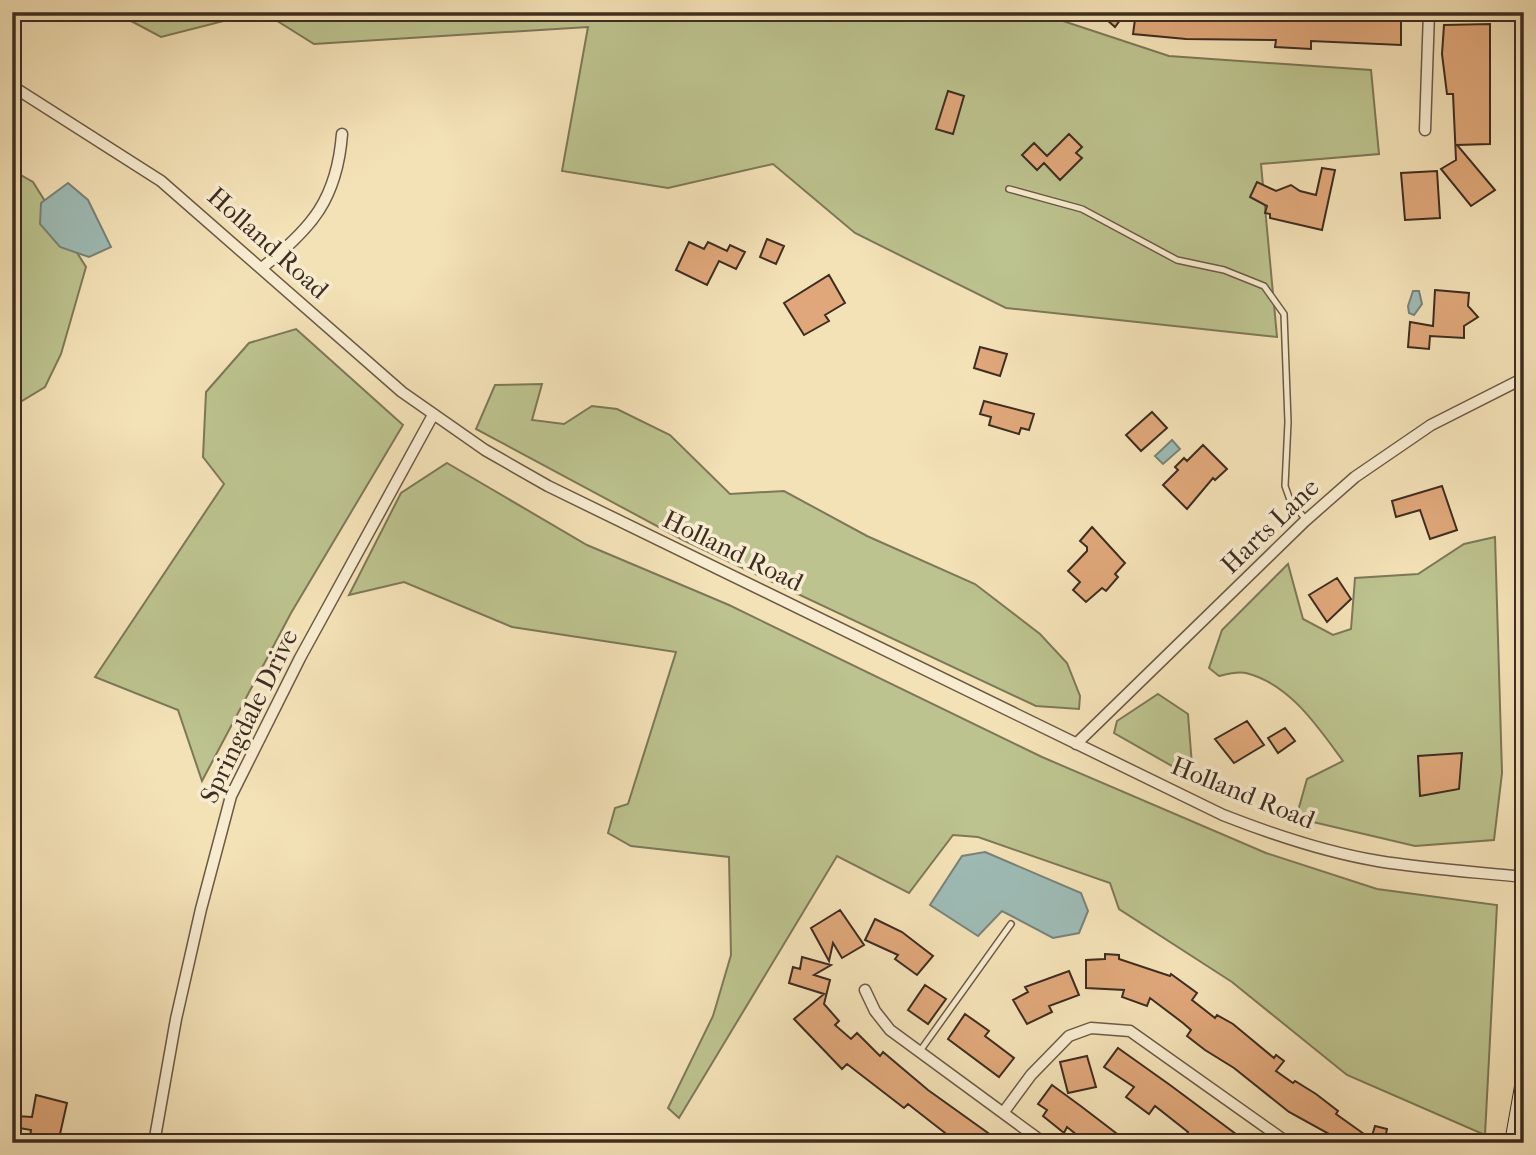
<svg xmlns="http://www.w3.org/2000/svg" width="1536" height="1155" font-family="'IM FELL French Canon',serif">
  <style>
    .green { fill: #bcc38e; stroke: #7d7858; stroke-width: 2 }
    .water { fill: #9ebcb6; stroke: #78837a; stroke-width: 2 }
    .building { fill: #e0a87a; stroke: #3e2d21; stroke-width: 2 }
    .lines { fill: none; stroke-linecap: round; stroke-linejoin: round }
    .service-casing { stroke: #6c5a46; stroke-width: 8 }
    .minor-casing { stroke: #6c5a46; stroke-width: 13 }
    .secondary-casing { stroke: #3e2d21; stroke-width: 18 }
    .service { stroke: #f8ecd0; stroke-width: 5 }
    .minor { stroke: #f8ecd0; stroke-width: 10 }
    .secondary { stroke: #f8ecd0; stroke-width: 16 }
    .labels { text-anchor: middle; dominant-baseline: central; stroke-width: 7; stroke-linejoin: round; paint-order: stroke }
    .street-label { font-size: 26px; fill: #3e2d21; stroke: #f8ecd0 }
  </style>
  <rect width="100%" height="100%" fill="#f4e2b7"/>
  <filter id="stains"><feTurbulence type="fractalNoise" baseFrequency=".00286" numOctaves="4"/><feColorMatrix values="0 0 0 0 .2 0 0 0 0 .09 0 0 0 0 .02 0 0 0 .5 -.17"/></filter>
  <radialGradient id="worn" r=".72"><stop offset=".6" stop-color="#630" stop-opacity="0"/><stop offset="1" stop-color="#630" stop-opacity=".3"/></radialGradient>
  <path class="green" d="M114,12H259L161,37Z
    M263,12H1023L1060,20L1169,56L1371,70L1379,154L1261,164L1277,337L1006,308L855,233L773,164L668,188L562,171L588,27L314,44Z
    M12,170L33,182L86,267L61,354L45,387L12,407Z
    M296,329L403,425L291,613L202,781L178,710L95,677L224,484L203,457L206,392L249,343Z
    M542,384L532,420L564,424L592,406L617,409L670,435L730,494L784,491L867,536L975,584L1040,634L1067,663L1080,696L1079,709L1036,706L683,540L476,429L495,385Z
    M447,463L587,545L729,605L1042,757L1266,853L1377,889L1497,905L1485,1135L1347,1075L1232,982L1119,909L1110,883L978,837L953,835L909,893L837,856L679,1118L668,1108L713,1016L731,955L729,857L631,846L608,833L615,808L628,804L676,652L512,627L404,582L349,595L401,493Z
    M1495,537L1502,773L1494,840L1415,846L1296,818L1307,779L1343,761C1318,727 1290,684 1246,673C1238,671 1227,674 1219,676L1209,668L1222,630L1288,564L1303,619L1333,635L1351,629L1355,578L1418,574L1464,544Z
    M1158,694L1188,714L1193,778L1114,733L1117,721Z"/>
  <path class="water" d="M68,183L88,200L111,247L89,257L60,247L40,224L41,203Z
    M1413,291H1419L1422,304L1414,315L1409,313L1408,306Z
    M1172,440L1180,449L1163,464L1155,456Z
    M985,852L1081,893L1088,911L1079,933L1053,938L1002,911L978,936L930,905L962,856Z"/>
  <path class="building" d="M1098,12H1126L1115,27Z
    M1136,12H1401V45L1311,41V49L1275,47L1276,40L1186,39L1133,34Z
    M1490,24V144L1457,145L1495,190L1471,206L1441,169L1456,160L1453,94H1447L1442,54L1444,25Z
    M948,91L964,96L953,134L936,129Z
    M1069,134L1082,147L1076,153L1082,158L1060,180L1044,163L1037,170L1022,155L1034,143L1047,156Z
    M1322,168L1335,170L1322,230L1270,218V214L1265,213L1267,206L1250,197L1257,182L1276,191L1291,185L1300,191L1316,195Z
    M1437,171L1440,218L1405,220L1401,173Z
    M767,239L784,246L776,264L760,257Z
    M689,242L704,249L708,242L727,251L730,245L745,252L736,269L719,261L707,285L676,270Z
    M829,275L845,303L825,315L829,321L804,335L784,303Z
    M1435,290L1469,293L1468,306L1478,317L1464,326V338L1430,336L1429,349L1408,347L1410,322L1433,326Z
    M980,347L1007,354L1000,376L974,368Z
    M984,401L1034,414L1029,430L1021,428L1019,434L989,425L991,417L980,414Z
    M1152,412L1167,428L1141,451L1126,435Z
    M1203,445L1227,469L1215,480L1213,478L1187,509L1163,485L1178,470L1175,467L1184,458L1187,461Z
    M1442,486L1457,530L1430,539L1420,510L1396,517L1392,501Z
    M1092,527L1125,563L1115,574L1118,577L1106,591L1102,588L1086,602L1073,590L1080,582L1068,571L1087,551V547L1080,541Z
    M1337,578L1351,599L1327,622L1309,595Z
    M1247,721L1264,745L1234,763L1215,739Z
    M1285,728L1295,741L1278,753L1268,738Z
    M1462,753L1459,789L1420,796L1418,756Z
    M840,910L864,945L842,958L833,943L829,961L811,928Z
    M875,919L902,932L933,956L917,975L895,959L898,955L865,940Z
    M1105,954L1119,955V959L1170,976L1171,974L1197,993L1192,1000L1215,1018L1217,1015L1233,1024L1274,1058L1276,1055L1284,1061L1276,1071L1293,1083L1295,1081L1316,1094L1338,1111L1336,1114L1371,1139L1375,1126L1387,1129L1386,1134L1407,1140V1143H1336L1330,1138L1331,1135L1289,1112L1234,1068L1205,1050L1187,1036L1191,1030L1183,1023L1150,998L1147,1006L1122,997L1124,990L1086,988V960L1105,959Z
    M802,957L831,965L814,975L830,980L824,1004L839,1021L835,1025L851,1039L857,1033L880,1056L883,1052L928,1090L1002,1143H958L908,1104L904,1108L847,1064L842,1069L794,1019L824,994L789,983L793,967L800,969Z
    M1069,971L1079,995L1049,1006L1052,1012L1027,1024L1013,1000L1028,992L1025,987Z
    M925,985L946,999L928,1024L908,1010Z
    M965,1014L989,1031L985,1036L1014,1058L999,1077L948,1039Z
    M1118,1048L1170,1085L1248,1143H1195L1186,1136L1188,1132L1155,1106L1149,1114L1126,1097L1134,1087L1104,1067Z
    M1087,1056L1096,1087L1068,1093L1060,1062Z
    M1052,1085L1082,1107L1129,1143H1087L1067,1127L1064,1133L1043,1116L1047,1110L1038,1104Z
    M36,1095L67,1103L58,1143H29L31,1130L14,1127L16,1116L32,1117Z"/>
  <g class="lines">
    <g class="service-casing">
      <path id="service" d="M1009,189L1082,209L1177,260L1224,270L1264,286L1284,314L1288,422L1285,486L1290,500L1306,520
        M920,1051L1011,924"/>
    </g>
    <g class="minor-casing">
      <path id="minor" d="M12,86L161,181L402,392L485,450L548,486L1223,815C1274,835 1324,852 1378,861C1426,869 1476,872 1524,877
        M1425,130L1429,12
        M263,267C312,228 337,199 342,134
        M1076,744L1305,521L1355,477L1431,425L1524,378
        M865,990L875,1011L890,1030L1044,1143
        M1003,1113L1031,1075L1069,1036L1091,1028L1130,1031L1288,1143
        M154,1143L176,1019L201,909L231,796L300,658L433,415"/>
    </g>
    <g class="secondary-casing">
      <path id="secondary" d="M1513,1143L1524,1081"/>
    </g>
    <use href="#service" class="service"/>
    <use href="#minor" class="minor"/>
    <use href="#secondary" class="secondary"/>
  </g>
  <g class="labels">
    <g class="street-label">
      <text transform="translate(268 243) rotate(42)">Holland Road</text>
      <text transform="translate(1270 526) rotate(-44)">Harts Lane</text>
      <text transform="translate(733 551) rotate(26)">Holland Road</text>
      <text transform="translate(249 716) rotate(-64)">Springdale Drive</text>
      <text transform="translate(1243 793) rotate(22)">Holland Road</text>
    </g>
  </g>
  <rect width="1536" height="1155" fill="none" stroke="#f4e2b7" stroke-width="42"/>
  <rect x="14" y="14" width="1508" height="1127" fill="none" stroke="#3e2d21" stroke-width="3.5"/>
  <rect x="21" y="21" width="1494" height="1113" fill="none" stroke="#3e2d21" stroke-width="2"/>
  <rect width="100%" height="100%" filter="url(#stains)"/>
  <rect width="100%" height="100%" fill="url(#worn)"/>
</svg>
